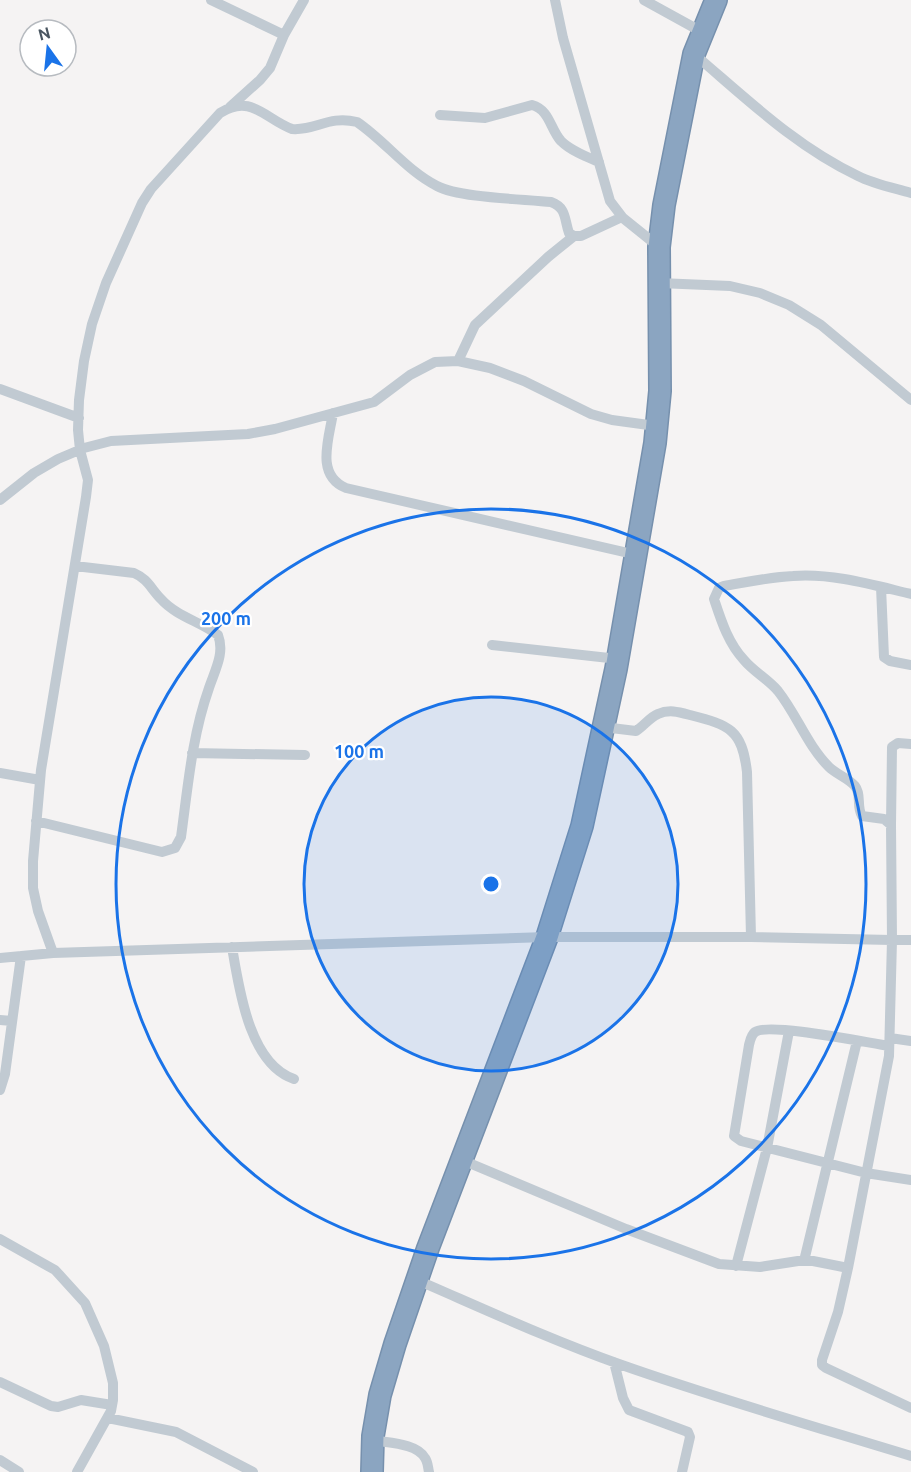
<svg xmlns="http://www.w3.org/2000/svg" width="911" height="1472" font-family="Ubuntu,sans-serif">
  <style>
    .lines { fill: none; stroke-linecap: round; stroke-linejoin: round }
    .highway-casing { stroke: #7690ad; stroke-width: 24 }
    .street { stroke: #c1cad2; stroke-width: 10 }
    .highway { stroke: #8ba5c1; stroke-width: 21 }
    .ring { fill: none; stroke: #1a73e8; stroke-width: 3 }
    .centre { fill: #1a73e8; stroke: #fff; stroke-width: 3 }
    .ring-label { font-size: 18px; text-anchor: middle; font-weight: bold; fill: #1a73e8; stroke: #fff; stroke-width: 4.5; stroke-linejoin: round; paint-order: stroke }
  </style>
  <rect width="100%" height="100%" fill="#f5f3f3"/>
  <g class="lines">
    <g class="highway-casing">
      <path id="highway" d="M372,1472L373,1436L380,1395L395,1344L428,1248L547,937L582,826L616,669L655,443L660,391L659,247L664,205L694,54L716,0"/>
    </g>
    <path class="street" d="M211,0L284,35
      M555,0L563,38L610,201L623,218L659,247
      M644,0L702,32
      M694,54C747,99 795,146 858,176C874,184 894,188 911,193
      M230,107L260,80L270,68L284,35L304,0
      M440,115L485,118L532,105C550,110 550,129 561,141C571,151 587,157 599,162
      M659,283L730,286L760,293L789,305L821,325L911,400
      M458,361L475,325L548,257L574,236
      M0,389L79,418
      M333,413C329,439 315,475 346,488L637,555
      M0,500L34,473L58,459L84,448L111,441L248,434L275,429L374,402L410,375L435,362L458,361L490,368L524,381L591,414L612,420L656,426
      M881,587L884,657L890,661L911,665
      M911,594C873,585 833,573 793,576C770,577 747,582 724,586L719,588L714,599C721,620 728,643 744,660C754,672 768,679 778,691C797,715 807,745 829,767C836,774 848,778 855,786C862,795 856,806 862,816L884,819L891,825L892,940H911
      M492,645L618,659
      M603,727L636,731C644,726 650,717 658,714C669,709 679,712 690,715C729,725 742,729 747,772L751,937
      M192,753L305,755
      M0,773L40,780
      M36,821L162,852L175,848L181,837C188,786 192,736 209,688C215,670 225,653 218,635C201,622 176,616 161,599C151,589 148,579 134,573L75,566
      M891,825L892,747L898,743L911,744
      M232,947C239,988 249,1064 294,1079
      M53,953L38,911L33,888V861L41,770L86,497L88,480L80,450L78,430L79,400L84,361L92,324L106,283L142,203L151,189L220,113C251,93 265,119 292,129C316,131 328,115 357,122C385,141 407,171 437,186C459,198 524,199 551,202C567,208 564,219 569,233L574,236H581L622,217
      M0,958L53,953L547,937H751L892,940L889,1056L848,1268L838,1312L822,1360V1365L826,1368L911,1408
      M0,1020L12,1021
      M890,1038L911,1041
      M889,1046C868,1043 768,1022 755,1032C751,1035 750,1041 749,1045L734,1136L741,1141L866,1173L911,1180
      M0,1090L5,1074L21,956
      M462,1160L626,1229L719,1264L760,1267L798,1261H813L848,1268
      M0,1239L55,1270L85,1303L104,1346L113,1383V1400L111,1411L77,1472
      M804,1261L857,1041
      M736,1266L767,1148L789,1031
      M417,1280C484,1309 551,1340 619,1364C715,1398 813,1426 911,1456
      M614,1362L623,1398L629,1410L688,1432L690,1437L682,1472
      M0,1382L51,1406L58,1407L81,1400L112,1405
      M108,1418L176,1432L253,1472
      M373,1440C388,1443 417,1443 425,1458C428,1462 428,1468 429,1472
      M0,1460L19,1472"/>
    <use href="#highway" class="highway"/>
  </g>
  <circle cx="491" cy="884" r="187" fill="#1a73e8" fill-opacity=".12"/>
  <g class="ring">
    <circle cx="491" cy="884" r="187"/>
    <circle cx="491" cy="884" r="375"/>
  </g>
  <circle cx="491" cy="884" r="9" class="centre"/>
  <g class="ring-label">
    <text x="226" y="625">200 m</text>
    <text x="359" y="758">100 m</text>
  </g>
  <g transform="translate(48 48) rotate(345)"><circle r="28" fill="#ffffff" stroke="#b7bbc0" stroke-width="1.5"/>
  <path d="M0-4.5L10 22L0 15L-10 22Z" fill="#1a73e8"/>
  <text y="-9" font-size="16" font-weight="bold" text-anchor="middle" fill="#4a5661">N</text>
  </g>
</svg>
